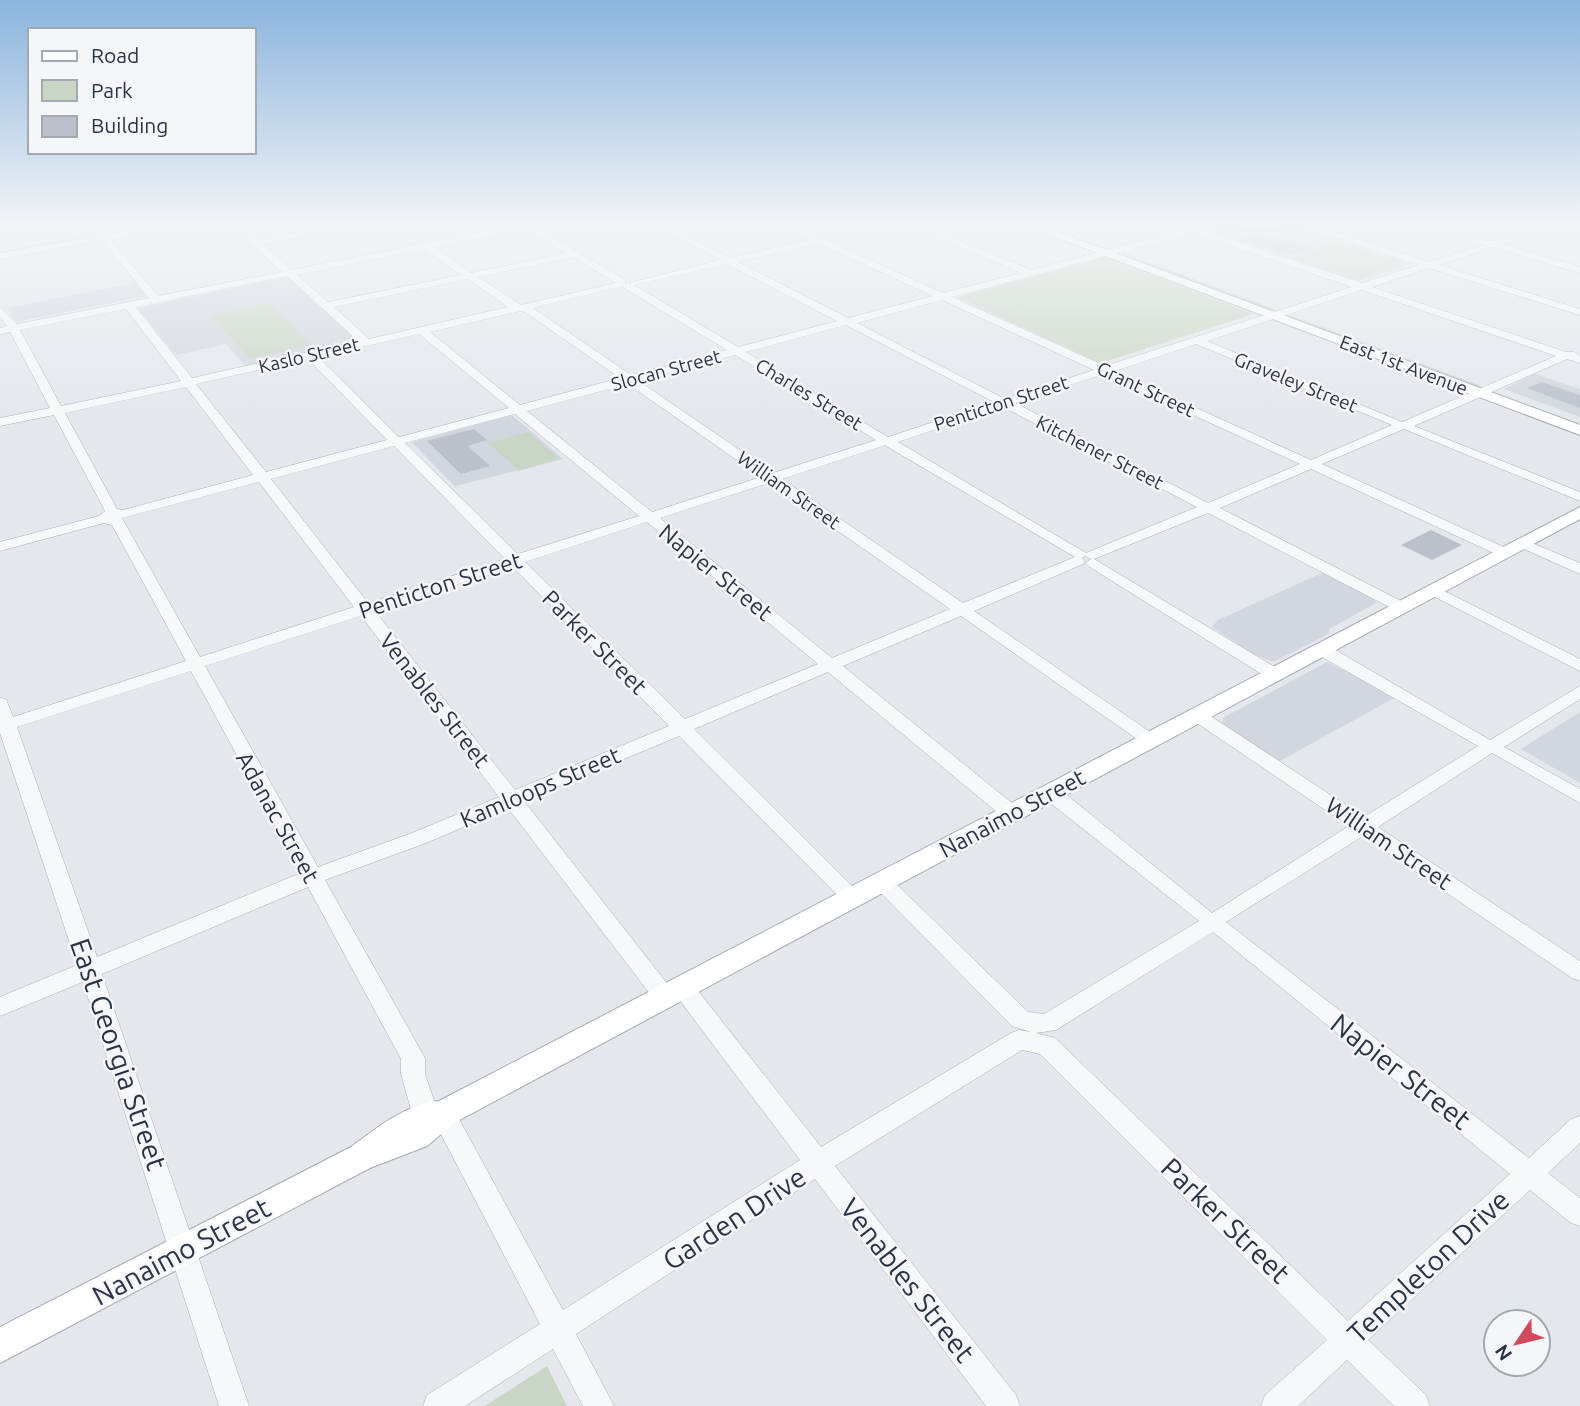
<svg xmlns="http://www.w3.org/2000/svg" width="1580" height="1406" font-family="Ubuntu,sans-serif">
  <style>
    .built { fill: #d2d6de }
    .green { fill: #c9d6c5 }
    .building { fill: #bbc0ca }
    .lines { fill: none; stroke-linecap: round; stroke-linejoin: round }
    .minor-casing { stroke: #a9aeb7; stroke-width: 1 }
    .major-casing { stroke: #a3abb8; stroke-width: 2 }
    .minor { fill: #f7f8fa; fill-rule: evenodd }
    .major { fill: #fff; fill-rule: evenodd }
    .labels { text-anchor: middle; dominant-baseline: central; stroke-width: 5; stroke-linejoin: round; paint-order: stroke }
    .far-street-label { font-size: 19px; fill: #2b3445; stroke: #f4f6f9 }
    .street-label { font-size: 23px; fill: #2b3445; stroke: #f4f6f9 }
    .near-street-label { font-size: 28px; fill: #2b3445; stroke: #f4f6f9 }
  </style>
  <rect width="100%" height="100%" fill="#e4e7ec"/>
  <path class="built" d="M1224,226H1294L1413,264L1358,281L1208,231Z
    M287,277L358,341L247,368L226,344L176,355L138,308Z
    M135,283L147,296L15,322L7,308Z
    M1535,374L1580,389V417L1504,389Z
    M512,415L563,459L455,486L412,442Z
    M1324,572L1373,598L1376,603L1329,629V634L1273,662L1252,653L1212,627L1218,620Z
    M1327,662L1396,697L1278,762L1222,724L1223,718Z
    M1580,712V783L1521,749Z"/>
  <path class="green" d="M1338,241L1405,263L1357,279L1295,258Z
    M1124,253L1275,309L1267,312L1115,256Z
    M1105,257L1254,314L1100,363L956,297Z
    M270,304L312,345L250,359L211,316Z
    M1285,315L1292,316L1481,386L1473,389L1282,318Z
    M528,432L559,459L519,471L488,443Z
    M547,1366L567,1406H485Z"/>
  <path class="building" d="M1234,226H1287V230L1268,235L1311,249L1289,255L1237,238L1243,236L1234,233L1242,231Z
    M1542,382L1580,395V408L1527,388Z
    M474,429L487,440L468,446L490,466L461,474L427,441Z
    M1431,530L1462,545L1432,560L1401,545Z"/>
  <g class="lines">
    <g class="minor-casing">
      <path id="minor" d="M154,226H175L111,240L158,296L282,272L233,226H243L258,240L328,226H348L263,244L291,270L510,226H534L625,280V284L720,260L657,226H669L730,258L810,239L784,226C798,226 807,236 820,237C834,238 865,226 885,226L828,241L943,293L1021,273L912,226H925L1032,270L1196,226H1212L1203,230L1362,283L1419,265L1301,226H1316L1429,262L1483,245L1425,226C1446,226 1479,243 1495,241C1515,237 1532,226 1553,226L1502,244L1580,267V273L1492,247L1439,265L1580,309V315L1429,268L1372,287L1566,352H1574L1580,356V363L1567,359L1414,426L1580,492V501L1404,429L1322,464L1508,549V555H1498L1311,469L1220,508L1407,604L1409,607L1407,610H1395L1208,513L1094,559L1280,670L1282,674L1280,678H1268L1088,566L1085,563L1091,559L1085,556L1082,558L1085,561L1083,564L974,611L1156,736L1159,740L1150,746L1144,744L961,616L843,666L1018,808L1021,813L1018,818H1004L828,672L694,729L859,893L862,898L859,903L852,906L845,903L679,736L524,801L673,991L676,997L673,1003L665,1006L657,1003L508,808L426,843L325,880L425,1058V1074L436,1106L443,1103L452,1106L563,1310L800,1160L675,994L672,988L675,982L683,979L691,982L821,1147L1011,1033L1019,1030L1031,1032L1012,1026L875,887L872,882L875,877L882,874L889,877L1028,1012L1044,1014L1199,921L1043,797L1040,792L1043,787H1057L1212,913L1349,826L1191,719L1188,715L1191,711H1203L1364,817L1478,746L1315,653L1313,649L1315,645H1327L1490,740L1580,686V699L1504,747L1580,789V803L1492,753L1378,827L1580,961V981L1572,978L1363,836L1226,922L1529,1158L1571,1119L1580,1116V1143L1548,1173L1580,1198V1226L1571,1223L1530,1190L1368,1340L1426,1395L1430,1406H1394L1347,1360L1298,1406H1261L1265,1395L1327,1340L1040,1054L1022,1050L835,1166L1016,1395L1020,1406H986L815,1179L576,1334L614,1406H583L553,1349L465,1406H423L427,1395L540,1324L434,1121L424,1127L415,1124L401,1074V1059L308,887L102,974L249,1406H219L83,982L0,1016V997L77,965L0,733V698L6,699L13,717L186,661L112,525L104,523L0,551V542L99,516L105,511L54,415L0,426V418L50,408L10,332L0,334V328L7,326L0,317V307L17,324L149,298L102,240L0,259V253ZM525,229L566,253L471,273L434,247ZM1193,233L1352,287L1105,366L952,297ZM818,243L933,296L848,318L738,262ZM424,249L461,275L328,302L297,275ZM573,257L616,283L521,305L478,277ZM727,264L837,321L738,347L634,285ZM287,276L358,341L192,378L136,307ZM468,279L508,307L369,339L334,307ZM623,286L624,288L727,350L631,375L533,308ZM1362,290L1556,356L1402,422L1207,341ZM942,300L1094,370L1005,399L857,323ZM126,309L181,381L61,406L20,330ZM521,311L525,312L620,378L520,405L430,332ZM846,325L994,402L888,437L746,352ZM419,334L509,408L399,437L318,357ZM1196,344L1392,425L1311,460L1115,371ZM735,355L876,440L773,473L639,381ZM308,359L387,440L266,472L196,384ZM1104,374L1300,464L1208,503L1015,403ZM628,384L761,477L652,512L527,411ZM186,387L253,475L123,510L117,509L65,413ZM1003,407L1197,507L1086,553L898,442ZM515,414L639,516L518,554L405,443ZM886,445V446L1075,557L963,603L782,479ZM394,446L505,559L368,603L271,479ZM259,482L354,607L200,657L122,518ZM769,483L950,609L832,658L660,518ZM647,522L818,664L685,719L525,562ZM512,566L669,726L515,790L375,611ZM361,616L499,797L412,833L318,867L205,666ZM191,671L301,873L97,957L17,727ZM1213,932L1510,1174L1348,1321L1055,1038L1036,1033L1056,1030Z
        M1555,226L1580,229V235L1556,228Z
        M1522,539L1580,563V574L1517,546L1515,543Z
        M1432,585L1580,659V671L1427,593L1424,590Z"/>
    </g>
    <g class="major-casing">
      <path id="major" d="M1026,226H1042L1580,425V435Z
        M1580,507V519L454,1123L427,1146L370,1168L0,1363V1327L351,1147C378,1127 404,1105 439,1101Z"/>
    </g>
    <use href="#minor" class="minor"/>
    <use href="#major" class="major"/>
  </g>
  <linearGradient id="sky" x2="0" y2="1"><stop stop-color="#8bb4dd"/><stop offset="0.53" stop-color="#f3f4f6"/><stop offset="1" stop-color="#f3f4f6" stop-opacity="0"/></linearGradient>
  <rect width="1580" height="423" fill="url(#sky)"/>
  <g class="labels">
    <g class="far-street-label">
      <text transform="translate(309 355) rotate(-13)">Kaslo Street</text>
      <text transform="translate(1404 365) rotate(21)">East 1st Avenue</text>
      <text transform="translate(666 370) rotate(-15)">Slocan Street</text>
      <text transform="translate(1296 382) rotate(22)">Graveley Street</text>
      <text transform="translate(1146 389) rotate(25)">Grant Street</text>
      <text transform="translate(809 394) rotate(31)">Charles Street</text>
      <text transform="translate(1001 403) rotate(-18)">Penticton Street</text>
      <text transform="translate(1100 452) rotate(27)">Kitchener Street</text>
      <text transform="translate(789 490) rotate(35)">William Street</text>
    </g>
    <g class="street-label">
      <text transform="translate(716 572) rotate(39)">Napier Street</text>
      <text transform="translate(440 585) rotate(-18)">Penticton Street</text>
      <text transform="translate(595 642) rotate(45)">Parker Street</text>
      <text transform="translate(435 700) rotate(52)">Venables Street</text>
      <text transform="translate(540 787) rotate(-23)">Kamloops Street</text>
      <text transform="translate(1012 813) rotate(-28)">Nanaimo Street</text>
      <text transform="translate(278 817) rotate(61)">Adanac Street</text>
      <text transform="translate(1389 843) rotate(34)">William Street</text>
    </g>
    <g class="near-street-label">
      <text transform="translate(119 1054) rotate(71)">East Georgia Street</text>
      <text transform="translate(1401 1071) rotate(38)">Napier Street</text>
      <text transform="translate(734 1218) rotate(-33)">Garden Drive</text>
      <text transform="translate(1226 1220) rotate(44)">Parker Street</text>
      <text transform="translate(181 1251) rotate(-28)">Nanaimo Street</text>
      <text transform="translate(1428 1266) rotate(-43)">Templeton Drive</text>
      <text transform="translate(908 1280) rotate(52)">Venables Street</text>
    </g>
  </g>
  <rect x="28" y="28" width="228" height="126" fill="#f4f6f9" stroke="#a4a8b1" stroke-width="2"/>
  <rect x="42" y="51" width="35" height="10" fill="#ffffff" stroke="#a4a8b1" stroke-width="2"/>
  <text x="91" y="63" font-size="21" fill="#2b3445">Road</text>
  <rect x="42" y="80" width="35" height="21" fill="#c9d6c5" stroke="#a4a8b1" stroke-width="2"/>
  <text x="91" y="98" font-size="21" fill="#2b3445">Park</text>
  <rect x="42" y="116" width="35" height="21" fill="#bbc0ca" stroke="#a4a8b1" stroke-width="2"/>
  <text x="91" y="133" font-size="21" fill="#2b3445">Building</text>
  <g transform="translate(1517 1343) rotate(235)"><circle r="33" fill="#f4f6f9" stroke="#a4a8b1" stroke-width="2"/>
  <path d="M0-5L12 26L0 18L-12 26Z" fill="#d1495b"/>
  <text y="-10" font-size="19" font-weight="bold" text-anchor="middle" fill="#2b3445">N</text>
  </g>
</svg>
